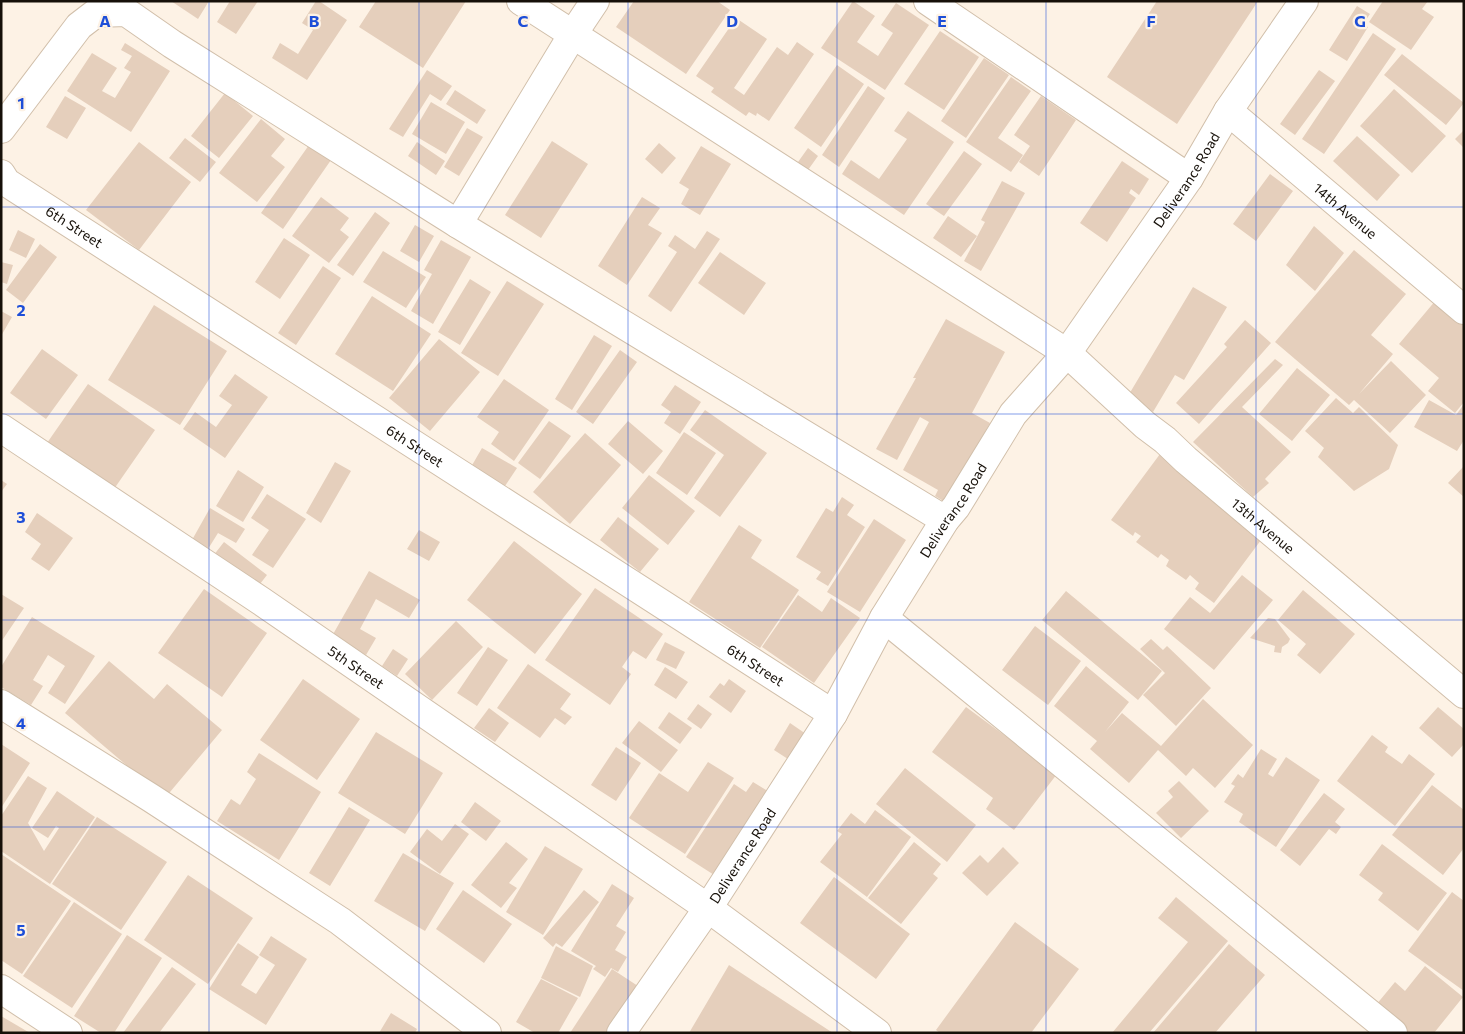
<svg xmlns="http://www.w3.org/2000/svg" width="1465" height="1034" font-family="Commissioner,sans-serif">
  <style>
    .building { fill: #e5cfbc }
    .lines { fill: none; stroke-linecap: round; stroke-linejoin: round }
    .minor-casing { stroke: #d1bfaa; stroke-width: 30 }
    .minor { stroke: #fff; stroke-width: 28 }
    .grid { fill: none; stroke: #1d4ed8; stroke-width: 1; stroke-opacity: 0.55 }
    .labels { text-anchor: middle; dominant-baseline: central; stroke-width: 4.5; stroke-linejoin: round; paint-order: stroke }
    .street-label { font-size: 14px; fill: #161009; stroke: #fdf2e5 }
    .grid-label { font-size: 16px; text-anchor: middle; font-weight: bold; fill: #1d4ed8; stroke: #fdf2e5; stroke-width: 4.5; stroke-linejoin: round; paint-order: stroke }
  </style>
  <rect width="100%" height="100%" fill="#fdf2e5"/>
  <path class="building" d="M171,1H209L198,19Z
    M230,1H258L236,34L217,22Z
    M316,1H319L347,20L307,80L272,58L280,43L298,54L313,30L302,23Z
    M376,1H466L423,68L359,27Z
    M634,1H717L730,10L686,74L616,27Z
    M853,1L875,16L857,42L878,56L893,33L881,25L896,3L929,25L885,90L821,48Z
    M1157,1H1258L1177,124L1107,77Z
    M1383,1H1428L1422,9L1434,17L1411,50L1369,22Z
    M1357,6L1370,14L1363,24L1368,27L1347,61L1329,50Z
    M736,18L767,39L734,88L744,95L777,47L788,55L797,42L814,54L769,121L757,113L756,116L749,112L746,116L711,92L714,88L696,76Z
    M940,31L979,57L944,110L904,84Z
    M1373,33L1396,49L1324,154L1302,139Z
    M125,43L170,71L131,132L67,91L92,53L117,68L102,91L115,98L131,72L124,68L132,56L121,50Z
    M1402,54L1464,103L1446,125L1384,75Z
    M984,58L1009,75L966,138L941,121Z
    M837,65L864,84L821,147L794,128Z
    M427,70L452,86L441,101L430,94L403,137L389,129Z
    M1319,70L1335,81L1295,135L1280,124Z
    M1011,77L1031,91L998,138L1023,155L1011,172L966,142Z
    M868,86L885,98L839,167L822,155Z
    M1394,89L1446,136L1412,173L1360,126Z
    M455,90L486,110L477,124L446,104Z
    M225,93L253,116L219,158L191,136Z
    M65,96L86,108L67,139L46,127Z
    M1041,96L1076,120L1039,176L1019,162L1030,146L1014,135Z
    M431,102L465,122L446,154L412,134Z
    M908,111L954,142L904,215L842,174L851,160L879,179L907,139L894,131Z
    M261,119L285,139L271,156L285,167L257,202L219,173Z
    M467,128L483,137L459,176L444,167Z
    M1464,130V148L1455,139Z
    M1357,136L1400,175L1377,201L1333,161Z
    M185,138L216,162L200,182L169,158Z
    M552,141L588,164L541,238L505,215Z
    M139,142L191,182L139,250L86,210Z
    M417,142L445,161L436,175L408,156Z
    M659,143L676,158L662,174L645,159Z
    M309,145L331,160L283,229L261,213Z
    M701,146L731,164L700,215L681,204L689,189L679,183Z
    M808,148L818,156L808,170L798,162Z
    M964,151L982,164L944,216L926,204Z
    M1122,161L1149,179L1139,195L1131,189L1129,193L1136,198L1107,242L1080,223Z
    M1270,174L1293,191L1256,241L1233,224Z
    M1002,181L1025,193L981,271L964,261L985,222L981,220Z
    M321,197L349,218L340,230L349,237L329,263L292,236Z
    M642,197L660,208L648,225L662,233L627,285L598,266Z
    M375,212L390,223L353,276L337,265Z
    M948,216L977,236L961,257L933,238Z
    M415,225L434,236L419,262L400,251Z
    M1314,226L1344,253L1315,291L1286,265Z
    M18,230L35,239L26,258L9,250Z
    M707,231L720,239L671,312L648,296L677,252L668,246L675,235L695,249Z
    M284,238L310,255L280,299L255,282Z
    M441,240L471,257L433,324L411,311L432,274L424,270Z
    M40,244L57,257L23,303L6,290Z
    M1354,250L1406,294L1371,335L1393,354L1359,394L1391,361L1426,395L1390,433L1354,400L1349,405L1275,342Z
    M383,251L426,277L406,308L363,282Z
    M720,252L766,283L744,315L698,283Z
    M1,262L13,265L7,284L1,282Z
    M323,266L341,278L296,345L278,333Z
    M470,279L491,292L460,345L438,332Z
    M507,281L544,304L498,376L461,353Z
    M1193,287L1227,307L1184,380L1175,375L1153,412L1128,396Z
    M372,296L431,334L393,391L335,354Z
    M1436,300L1464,323V402L1455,413L1428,391L1439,378L1399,344Z
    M154,305L227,351L180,425L108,380Z
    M1,311L12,317L1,336Z
    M946,319L1005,352L972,413L990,423L964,469L950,505L935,496L938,490L903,470L929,422L920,417L897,460L876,449L916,378H913Z
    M1245,320L1271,343L1199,424L1176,403L1227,347L1224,344Z
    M594,335L612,346L572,410L555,399Z
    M439,339L480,372L430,431L389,398Z
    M42,349L78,375L46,419L10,393Z
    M620,350L637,362L593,424L576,412Z
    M1275,359L1283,365L1242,407L1291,452L1265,479L1269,483L1253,497L1193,442Z
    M1297,368L1330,395L1292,441L1259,414Z
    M235,374L268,397L225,458L183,429L195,412L216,427L232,405L219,396Z
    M504,379L549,410L514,461L491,444L499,432L477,417Z
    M88,384L155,430L114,489L47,443Z
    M675,385L701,402L680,434L664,423L671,412L661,405Z
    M1336,398L1353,413L1359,407L1398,445L1389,469L1354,491L1318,457L1324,448L1305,431Z
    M1429,400L1456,415L1464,404V440L1457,451L1414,427Z
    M705,410L767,453L720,517L694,498L724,455L690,430Z
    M549,421L571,436L540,479L518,463Z
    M628,421L663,451L643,474L608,444Z
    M684,432L716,453L687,495L656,473Z
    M585,433L621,465L570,524L533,492Z
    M482,448L517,468L505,486L471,467Z
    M1160,454L1267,532L1214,603L1195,589L1199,583L1190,575L1186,580L1166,566L1169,560L1161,554L1158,558L1136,542L1141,536L1135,532L1133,536L1111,520Z
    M335,462L351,471L321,523L306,513Z
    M1464,466V497L1448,483Z
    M238,470L264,487L243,522L216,506Z
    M649,475L695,511L668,545L622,508Z
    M1,480L7,484L1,492Z
    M267,494L306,519L273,568L252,555L269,530L251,518Z
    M842,497L854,505L847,515L865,527L828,586L816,579L821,572L796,557L826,508L833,512Z
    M210,508L245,529L236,543L218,533L208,549L192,540Z
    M37,513L73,538L49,571L31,559L41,544L25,532Z
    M618,517L659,549L640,572L600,540Z
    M874,519L906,540L860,612L827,592Z
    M739,525L762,540L751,558L799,590L760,648L689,602Z
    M419,530L440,542L429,561L407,549Z
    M514,541L582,594L535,654L467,600Z
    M224,542L267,575L256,589L213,556Z
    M369,571L420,600L409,618L376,599L360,629L376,638L366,655L332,636Z
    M1242,575L1273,600L1214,670L1164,629L1190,597L1210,613Z
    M595,588L663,634L646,659L633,651L622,667L631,674L610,705L545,660Z
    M204,589L267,633L222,697L158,653Z
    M1303,590L1355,634L1320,674L1297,655L1306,644L1278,620Z
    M1066,591L1162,671L1138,700L1042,620Z
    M1,594L24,608L1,642Z
    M798,595L822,612L831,598L860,618L814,683L762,647Z
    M32,617L95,656L65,704L48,693L65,666L48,655L33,680L43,686L31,705L1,687V667Z
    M1268,618L1275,619L1290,639L1288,643L1282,647L1281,653L1274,652L1275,646L1250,638Z
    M456,621L483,647L432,700L405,674Z
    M1035,626L1081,661L1048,705L1002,670Z
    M1151,639L1163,650L1167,646L1211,688L1176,726L1143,695L1165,673L1140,649Z
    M665,642L685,652L676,669L656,660Z
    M488,647L508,660L477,706L457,693Z
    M393,649L408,659L397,676L382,666Z
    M109,661L154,699L167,684L222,730L165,798L65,713Z
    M528,664L571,694L560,709L572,717L565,725L555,718L540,738L497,708Z
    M1086,666L1129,702L1105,732L1122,713L1161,746L1203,699L1253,745L1215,788L1193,768L1186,776L1158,750L1129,783L1090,749L1097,741L1054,706Z
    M665,667L688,682L676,699L654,685Z
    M303,679L360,719L317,780L260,740Z
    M729,679L746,691L731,713L709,697L720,683L724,686Z
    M698,704L712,714L701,729L687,719Z
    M966,707L1057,774L1014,830L986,809L993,798L932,752Z
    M1438,707L1464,729V744L1452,757L1419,728Z
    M489,708L509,723L495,742L474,728Z
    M669,712L692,728L680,744L658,728Z
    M639,721L678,750L661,772L622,743Z
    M790,723L806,734L791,761L774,750Z
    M376,732L443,773L405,834L338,793Z
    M1372,735L1388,747L1385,752L1402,764L1409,754L1435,774L1395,826L1337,781Z
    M1,744L30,763L1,808Z
    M616,747L641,763L616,801L591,785Z
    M1261,749L1277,759L1268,774L1273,777L1286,757L1320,780L1276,847L1239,822L1243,814L1224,802L1235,786L1231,784L1238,774L1243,778Z
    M259,753L321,792L279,860L217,821L231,799L240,805L256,779L247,772Z
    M708,762L734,778L685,854L629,818L659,773L688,792Z
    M905,768L976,825L947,862L876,804Z
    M28,776L47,788L28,823L44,851L59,828L56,826L48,838L32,828L57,791L95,817L50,884L1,851V816Z
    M1179,781L1209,811L1181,838L1156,813L1173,797L1168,791Z
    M753,782L771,793L722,880L686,857L734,784L746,792Z
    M1432,785L1464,810V848L1443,875L1392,835Z
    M1324,793L1345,809L1335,822L1341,827L1336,834L1329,829L1300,866L1280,850Z
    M475,802L501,821L486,841L461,822Z
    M349,807L370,820L330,886L309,873Z
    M875,810L911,837L867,897L820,862L842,834L837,831L851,813L865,824Z
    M97,817L167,862L121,930L52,884Z
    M455,824L469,834L440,874L410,852L427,829L442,841Z
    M506,842L528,859L509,883L517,888L501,908L471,885Z
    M914,842L941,864L933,874L938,878L901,924L868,898Z
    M1382,844L1447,893L1418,931L1378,900L1383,893L1359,875Z
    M545,846L583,869L543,935L506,912Z
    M1003,847L1019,863L987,896L962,873L980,855L988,863Z
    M403,853L454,883L425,931L374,901Z
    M1,854L71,901L22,974L1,960Z
    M188,875L253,918L208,984L144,940Z
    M834,877L910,934L876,979L800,923Z
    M612,884L634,898L616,926L626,932L615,950L627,957L618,972L611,968L605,977L593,969L596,966L571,951Z
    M463,890L512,924L484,963L436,929Z
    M584,890L599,902L562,947L556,943L553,947L543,938Z
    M1452,892L1464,901V991L1408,951Z
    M1176,897L1228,941L1149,1033H1112L1188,942L1158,918Z
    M74,902L122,934L72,1008L23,976Z
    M1015,922L1079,969L1031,1033H940L936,1030Z
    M127,935L162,958L114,1033H101L74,1016Z
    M271,936L307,959L266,1025L209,989L238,943L259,957L241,985L256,994L275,965L259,955Z
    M1229,944L1265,975L1215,1033H1153Z
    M556,946L593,966L580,997L541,978Z
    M729,965L833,1033H689Z
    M1425,966L1463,997L1434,1033H1408L1376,1005L1395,982L1405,991Z
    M172,967L196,984L159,1033H123Z
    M612,969L641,988L612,1033H570Z
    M541,979L578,998L558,1033H535L516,1022Z
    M391,1013L417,1029L415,1033H379Z
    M1,1016L30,1033H1Z"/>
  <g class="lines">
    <g class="minor-casing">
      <g id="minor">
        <path id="s1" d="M521,1L1067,353L1145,425L1165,440L1186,460L1464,694"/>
        <path d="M928,1L1189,178"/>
        <path id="s2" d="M1228,111L1464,310"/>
        <path d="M1,129L79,26L96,13L126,12L172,44L458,224L945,520"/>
        <path id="s3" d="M1,174L6,182L833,714"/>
        <path d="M458,224L573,34L595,1"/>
        <path id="s4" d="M1,428L261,601L708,908L877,1033"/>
        <path d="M884,618L1393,1033"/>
        <path d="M1,704L151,798L340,921L487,1033"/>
        <path d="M1,989L68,1033"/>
        <path id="s5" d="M621,1033L708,908L833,714L884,618L945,520L956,507L1013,414L1067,353L1189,178L1228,111L1304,1"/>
      </g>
    </g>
    <use href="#minor" class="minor"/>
  </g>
  <path class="grid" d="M209,1V1033M419,1V1033M628,1V1033M837,1V1033M1046,1V1033M1256,1V1033M1,207H1464M1,414H1464M1,620H1464M1,827H1464"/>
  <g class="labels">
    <g class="street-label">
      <text stroke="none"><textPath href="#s5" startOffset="1025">Deliverance Road</textPath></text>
      <text stroke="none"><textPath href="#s2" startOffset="154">14th Avenue</textPath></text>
      <text stroke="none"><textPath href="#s3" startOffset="91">6th Street</textPath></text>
      <text stroke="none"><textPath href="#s3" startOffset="496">6th Street</textPath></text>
      <text stroke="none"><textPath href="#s5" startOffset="620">Deliverance Road</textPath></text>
      <text stroke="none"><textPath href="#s1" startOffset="911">13th Avenue</textPath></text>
      <text stroke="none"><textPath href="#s3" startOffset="901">6th Street</textPath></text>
      <text stroke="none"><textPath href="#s4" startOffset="428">5th Street</textPath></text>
      <text stroke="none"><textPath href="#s5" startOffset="215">Deliverance Road</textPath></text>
    </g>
  </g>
  <g class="grid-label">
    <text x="105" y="27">A</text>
    <text x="314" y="27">B</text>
    <text x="523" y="27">C</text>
    <text x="732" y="27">D</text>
    <text x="942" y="27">E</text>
    <text x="1151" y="27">F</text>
    <text x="1360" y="27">G</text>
    <text x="21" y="109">1</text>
    <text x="21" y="316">2</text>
    <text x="21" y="523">3</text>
    <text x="21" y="729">4</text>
    <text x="21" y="936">5</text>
  </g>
  <rect width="1465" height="1034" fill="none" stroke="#161009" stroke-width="5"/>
</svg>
